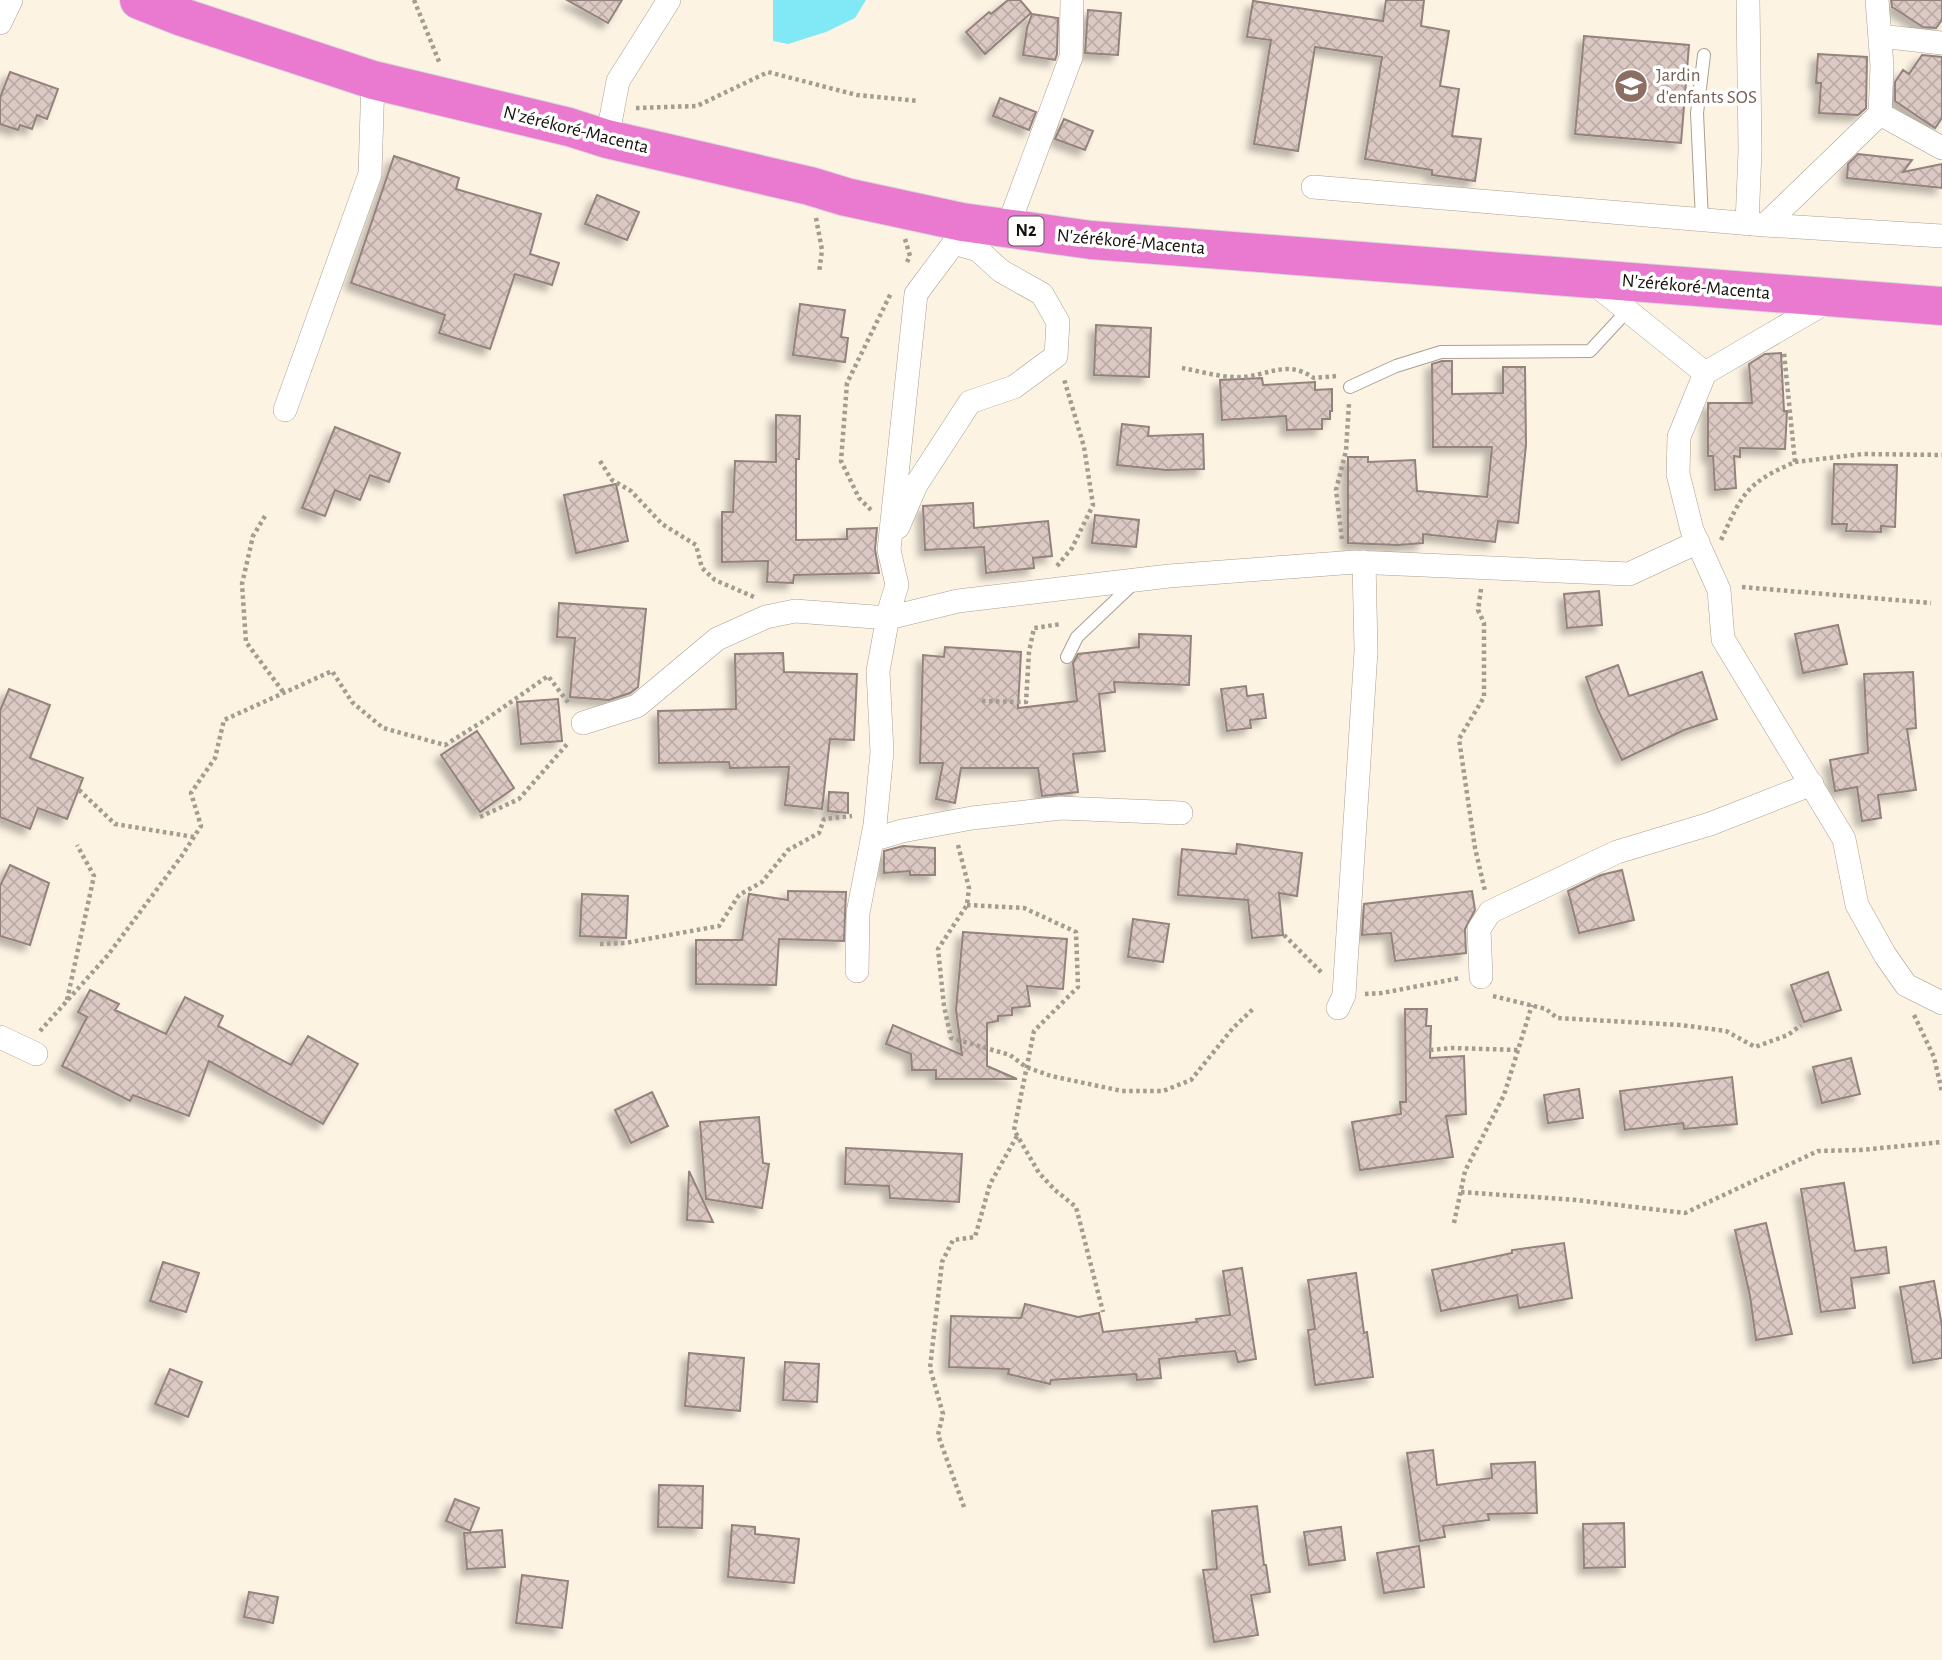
<svg xmlns="http://www.w3.org/2000/svg" width="1942" height="1660" font-family="'Alegreya Sans',sans-serif">
  <style>
    .water { fill: #81e9f5 }
    .building { fill: url(#building-cross-hatch); stroke: #94827d; stroke-width: 2; filter: url(#shadow) }
    .lines { fill: none; stroke-linecap: round; stroke-linejoin: round }
    .lane-casing { stroke: #a9a091; stroke-width: 14 }
    .street-casing { stroke: #a9a091; stroke-width: 24 }
    .highway-casing { stroke: #dad9d8; stroke-width: 40 }
    .path { stroke: #a39c90; stroke-width: 4.5; stroke-dasharray: 3.5 3.5; stroke-linecap: butt }
    .lane { stroke: #fff; stroke-width: 12 }
    .street { stroke: #fff; stroke-width: 23 }
    .highway { stroke: #ea79d0; stroke-width: 38 }
    .labels { text-anchor: middle; dominant-baseline: central; stroke-width: 7; stroke-linejoin: round; paint-order: stroke }
    .shield { fill: #fff; stroke: #5b5855; stroke-width: 2 }
    .shield-label { font-size: 18px; font-weight: bold; fill: #15110c }
    .education-label { font-size: 19px; fill: #785e54; stroke: #fff; text-anchor: start }
    .street-label { font-size: 19px; fill: #15110c; stroke: #fff }
  </style>
  <defs>
    <pattern id="building-cross-hatch" width="8" height="8" patternUnits="userSpaceOnUse" patternTransform="scale(1.75)"><rect width="8" height="8" fill="#dcc9c4"/><path d="M0 0l8 8M0 8l8-8" fill="none" stroke="#bcaca7"/></pattern>
    <filter id="shadow"><feDropShadow dx="-6" dy="6" stdDeviation="3.5" flood-color="#0004"/></filter>
  </defs>
  <rect width="100%" height="100%" fill="#fdf3e3"/>
  <path class="water" d="M773,0H866L855,18L826,32L788,44L773,41Z"/>
  <path class="building" d="M567,0H622L608,23Z
    M1008,0H1020L1031,13L985,54L966,32L989,12L991,14Z
    M1386,0H1424L1421,26L1449,31L1440,86L1459,89L1452,136L1481,139L1475,181L1432,175V170L1365,159L1382,57L1315,47L1298,151L1254,144L1271,40L1247,37L1253,1L1383,21Z
    M1891,0H1942V20L1936,28L1923,27L1892,7Z
    M1088,10L1121,13L1118,55L1085,53Z
    M1032,14L1058,18L1057,54L1055,60L1023,55L1027,28Z
    M1584,36L1689,45L1681,143L1575,134Z
    M1818,54L1867,57L1866,108L1858,115L1819,113L1821,83H1816Z
    M1922,55L1942,57V118L1935,128L1895,101V82L1903,70L1909,74Z
    M10,72L58,89L47,119L37,115L32,129L20,125L18,130L0,124V98Z
    M1000,98L1036,112L1029,130L993,116Z
    M1064,119L1093,131L1085,150L1055,139Z
    M1858,154L1912,160L1903,172L1942,164V188L1847,178L1848,164Z
    M394,156L459,178L456,189L541,214L530,254L559,263L552,285L515,274L490,349L439,333L445,315L351,283Z
    M597,195L639,212L627,240L585,224Z
    M800,304L845,310L841,337L848,338L845,362L793,355Z
    M1096,325L1151,328L1149,377L1094,375Z
    M1781,353L1784,411H1787L1785,449L1740,448V457L1734,456L1736,488L1715,490L1713,456H1708V403H1752L1749,364L1765,354Z
    M1442,361H1452V394L1503,393V367H1525L1526,445L1518,523L1498,521L1495,542L1423,534V543L1398,545L1348,543V457H1368V462L1415,460L1417,491L1487,497L1492,447H1433L1432,364Z
    M1262,378L1263,385L1315,382V390L1332,389V411H1330V419H1322V429L1287,430L1286,416L1222,420L1220,380Z
    M776,415L800,416L799,459H796V540L847,539V529L877,528L875,549L879,573L794,575L793,583L767,582L768,561L722,562V512H733L735,461L776,462Z
    M1122,424L1149,427L1148,436L1203,434L1204,469L1166,470L1117,465Z
    M335,427L400,453L389,482L370,475L360,500L335,490L325,516L302,508Z
    M1834,464L1897,465L1895,527L1881,526V532L1846,531L1847,524H1832Z
    M616,484L628,541L576,553L564,495Z
    M973,503L974,528L1048,521L1052,556L1033,558L1034,568L986,573L984,547L925,550L923,506Z
    M1095,515L1139,520L1136,547L1092,543Z
    M1599,591L1602,625L1567,628L1564,594Z
    M559,603L646,609L638,687L630,693L609,700L570,697L575,638L557,637Z
    M1838,625L1847,664L1803,673L1795,634Z
    M1139,634L1191,636L1189,685L1114,682L1115,692L1099,694L1105,751L1073,754L1078,792L1042,796L1038,768H961L955,803L936,799L943,763H920L923,655L944,657L945,647L1021,652L1018,708L1077,701L1073,663L1078,654L1139,647Z
    M783,653L784,672L857,674L854,740L830,739L822,809L785,805L789,767L730,768L729,762L659,763L658,711L736,709L735,654Z
    M1618,665L1629,696L1702,672L1717,719L1684,730L1622,760L1598,710L1586,677Z
    M1913,672L1916,728L1907,729L1916,790L1878,795L1881,818L1862,821L1857,787L1835,791L1830,760L1868,753L1864,674Z
    M1246,686L1247,696L1263,694L1266,718L1250,720L1251,728L1227,731L1221,689Z
    M9,689L50,705L30,758L83,778L67,819L38,808L30,829L0,817V711Z
    M558,699L562,741L521,744L517,702Z
    M477,731L514,788L480,812L441,755Z
    M829,792L848,793V813L828,811Z
    M1237,844L1302,853L1297,896L1279,893L1283,935L1252,938L1248,900L1178,895L1182,849L1236,854Z
    M903,846L935,848V875H910V871L884,873V851Z
    M10,865L49,883L30,945L0,936V886Z
    M1622,870L1634,920L1579,933L1568,891L1601,875Z
    M788,891L846,892L844,941L779,939L776,985L696,984V940H742L749,894L788,900Z
    M1472,891L1475,910L1465,929L1466,953L1395,961L1391,933L1362,935L1364,904Z
    M582,894L628,896L626,938L580,936Z
    M1133,919L1169,924L1163,962L1128,957Z
    M963,932L1067,939L1063,989L1027,986L1030,1006L1012,1008V1015L998,1016V1021L987,1023V1066L1017,1079H936V1070H912L911,1054L886,1044L893,1025L962,1055L956,1010Z
    M1828,972L1841,1010L1804,1022L1791,985Z
    M90,990L119,1004L115,1010L166,1034L185,997L223,1016L218,1026L291,1065L308,1036L358,1064L323,1124L209,1061L189,1116L133,1095L130,1101L62,1066L87,1017L78,1012Z
    M1405,1009H1427L1426,1026H1431L1430,1058L1464,1056L1466,1114L1446,1116L1453,1157L1360,1170L1352,1122L1401,1114L1400,1102H1406Z
    M1851,1058L1860,1094L1822,1103L1813,1067Z
    M1732,1077L1737,1124L1684,1129L1683,1123L1625,1130L1620,1091Z
    M1579,1089L1583,1118L1548,1123L1544,1095Z
    M652,1092L668,1126L631,1143L615,1110Z
    M759,1117L763,1163L769,1164L762,1208L706,1199L700,1122Z
    M846,1148L962,1154L959,1202L890,1198L889,1186L845,1184Z
    M689,1171L713,1222L687,1220Z
    M1844,1183L1855,1251L1886,1247L1889,1273L1851,1278L1855,1308L1821,1312L1801,1189Z
    M1766,1223L1792,1334L1756,1340L1750,1296L1735,1230Z
    M1564,1243L1572,1298L1519,1308L1517,1295L1441,1311L1432,1270L1512,1253V1250Z
    M163,1262L199,1273L186,1312L150,1301Z
    M1242,1268L1256,1359L1238,1362L1235,1351L1182,1356L1159,1359L1161,1378L1137,1380L1136,1374L1051,1380L1050,1384L1008,1374L1009,1369L949,1367L951,1316L1021,1318L1025,1304L1078,1317L1099,1313L1103,1332L1197,1322L1196,1319L1230,1315L1223,1271Z
    M1356,1273L1364,1333L1367,1332L1373,1377L1315,1385L1308,1330L1315,1329L1308,1280Z
    M1934,1281L1942,1326V1358L1913,1363L1900,1287Z
    M689,1353L744,1358L740,1411L685,1406Z
    M785,1362L819,1364L817,1402L783,1400Z
    M170,1369L202,1382L188,1417L155,1404Z
    M1433,1450L1437,1485L1492,1478L1491,1464L1535,1462L1537,1513L1488,1514L1489,1520L1443,1526L1445,1537L1420,1541L1407,1453Z
    M659,1485L703,1486L702,1528L658,1527Z
    M455,1499L479,1508L470,1531L446,1521Z
    M1257,1506L1264,1565H1266L1270,1592L1251,1595L1258,1635L1214,1642L1203,1570L1217,1569L1212,1511Z
    M1624,1523L1625,1567L1584,1568L1583,1524Z
    M732,1525L755,1527V1534L799,1539L794,1583L728,1577Z
    M1341,1527L1345,1560L1309,1565L1304,1532Z
    M502,1530L505,1567L467,1569L464,1533Z
    M1419,1546L1424,1587L1384,1593L1377,1553Z
    M522,1575L568,1581L562,1628L516,1623Z
    M249,1592L278,1597L273,1623L244,1617Z"/>
  <g class="lines">
    <g class="lane-casing">
      <path id="lane" d="M1702,220L1697,113L1704,55
        M1350,387L1396,366L1441,352L1590,351L1627,311
        M1067,657L1077,637L1135,582"/>
    </g>
    <g class="street-casing">
      <path id="street" d="M0,23L11,0
        M1880,36L1942,43
        M1880,114L1942,148
        M607,139L618,81L669,0
        M1313,187L1765,225L1880,114L1882,66L1877,0
        M1747,224L1750,151L1748,0
        M1765,225L1942,236
        M1007,229L1071,57L1072,0
        M1592,282L1705,373L1679,437L1678,474L1692,530L1719,590L1723,639L1844,839L1857,905L1885,955L1906,985L1942,1003
        M1705,373L1832,299
        M285,410L370,174L373,80
        M898,527L916,485L970,402L1014,387L1056,356L1058,322L1042,294L1001,271L978,250L954,243
        M583,723L637,706L717,639L766,617L795,611L888,618L958,601L1169,576L1355,562L1629,574L1698,542
        M872,840L902,831L972,818L1061,808L1181,813
        M857,971L858,913L875,825L882,752L878,671L889,611L897,585L889,550L916,294L954,243L962,222
        M1481,977L1479,929L1490,912L1617,852L1710,824L1812,784
        M1338,1008L1344,995L1366,651L1364,562
        M0,1037L36,1054"/>
    </g>
    <g class="highway-casing">
      <path id="highway" d="M139,0L182,17L373,80L569,127L607,139L810,186L846,197L962,222L1091,240L1942,306"/>
    </g>
    <path class="path" d="M414,0L440,64
      M636,108L697,106L768,72L857,95L919,101
      M816,218L822,250L819,273
      M905,239L910,256L906,264
      M1182,368C1199,371 1218,377 1236,377C1266,378 1285,358 1314,378L1337,376
      M600,461L612,480L631,491L662,524L696,545L702,568L715,580L754,597
      M1795,462L1863,454L1942,455
      M871,510L859,498L841,461L847,383L891,293
      M265,516L253,536L242,584L246,642L284,693
      M1342,539L1336,490L1346,451L1349,403
      M1721,540C1742,494 1746,483 1795,462L1784,353
      M1057,566L1072,548L1093,505L1084,447L1064,379
      M1742,587L1931,603
      M1481,589L1478,610L1484,623V697L1459,739L1475,848L1485,891
      M982,701L1026,702L1029,652L1034,628L1061,624
      M79,790L115,824L194,837
      M480,817L519,799L569,742
      M958,845L969,888L967,905L938,949L944,1006L951,1038L1010,1055L1026,1067L1051,1076L1122,1091H1163L1191,1080L1233,1028L1253,1009
      M967,905L1024,908L1076,932L1078,987L1034,1031L1014,1130L1039,1173L1055,1190L1076,1207L1103,1312
      M1284,935L1323,974
      M600,944L625,943L719,926L739,895L762,882L788,850L819,833L824,819L852,816
      M1365,994L1382,993L1460,978
      M1493,996L1546,1009L1557,1018L1681,1025L1726,1031L1755,1047L1788,1035L1801,1025
      M67,1000L94,876L77,845
      M1914,1015L1934,1057L1942,1092
      M40,1031L108,955L181,857L201,826L191,793L215,758L224,720L332,671L352,702L383,728L445,745L485,720L548,676L570,705
      M1430,1050L1452,1048L1518,1050
      M1461,1192L1576,1200L1685,1213L1818,1151L1861,1150L1942,1142
      M1454,1223L1465,1171L1504,1095L1532,1005
      M964,1507L938,1435L943,1414L930,1368L942,1262L953,1240L975,1237L990,1184L1017,1136"/>
    <use href="#lane" class="lane"/>
    <use href="#street" class="street"/>
    <use href="#highway" class="highway"/>
  </g>
  <defs>
    <g id="school-disc" transform="scale(1.75)"><circle r="9.5" fill="#8d6e63" stroke="#fff"/><path d="M0-5L7-2L0 1L-7-2ZM-4 1L0 2.5L4 1V4Q0 6-4 4Z" fill="#fff"/></g>
  </defs>
  <g fill-rule="evenodd">
    <use href="#school-disc" x="1631" y="86"/>
  </g>
  <g class="labels">
    <rect class="shield" x="1008.5" y="216.5" width="35" height="29" rx="5"/>
    <g class="shield-label">
      <text x="1026" y="231">N2</text>
    </g>
    <g class="education-label">
      <text x="1656" y="75">Jardin<tspan x="1656" dy="22">d'enfants SOS</tspan></text>
    </g>
    <g class="street-label">
      <text transform="translate(576 130) rotate(14)">N'zérékoré-Macenta</text>
      <text transform="translate(1131 242) rotate(5)">N'zérékoré-Macenta</text>
      <text transform="translate(1696 287) rotate(5)">N'zérékoré-Macenta</text>
    </g>
  </g>
</svg>
